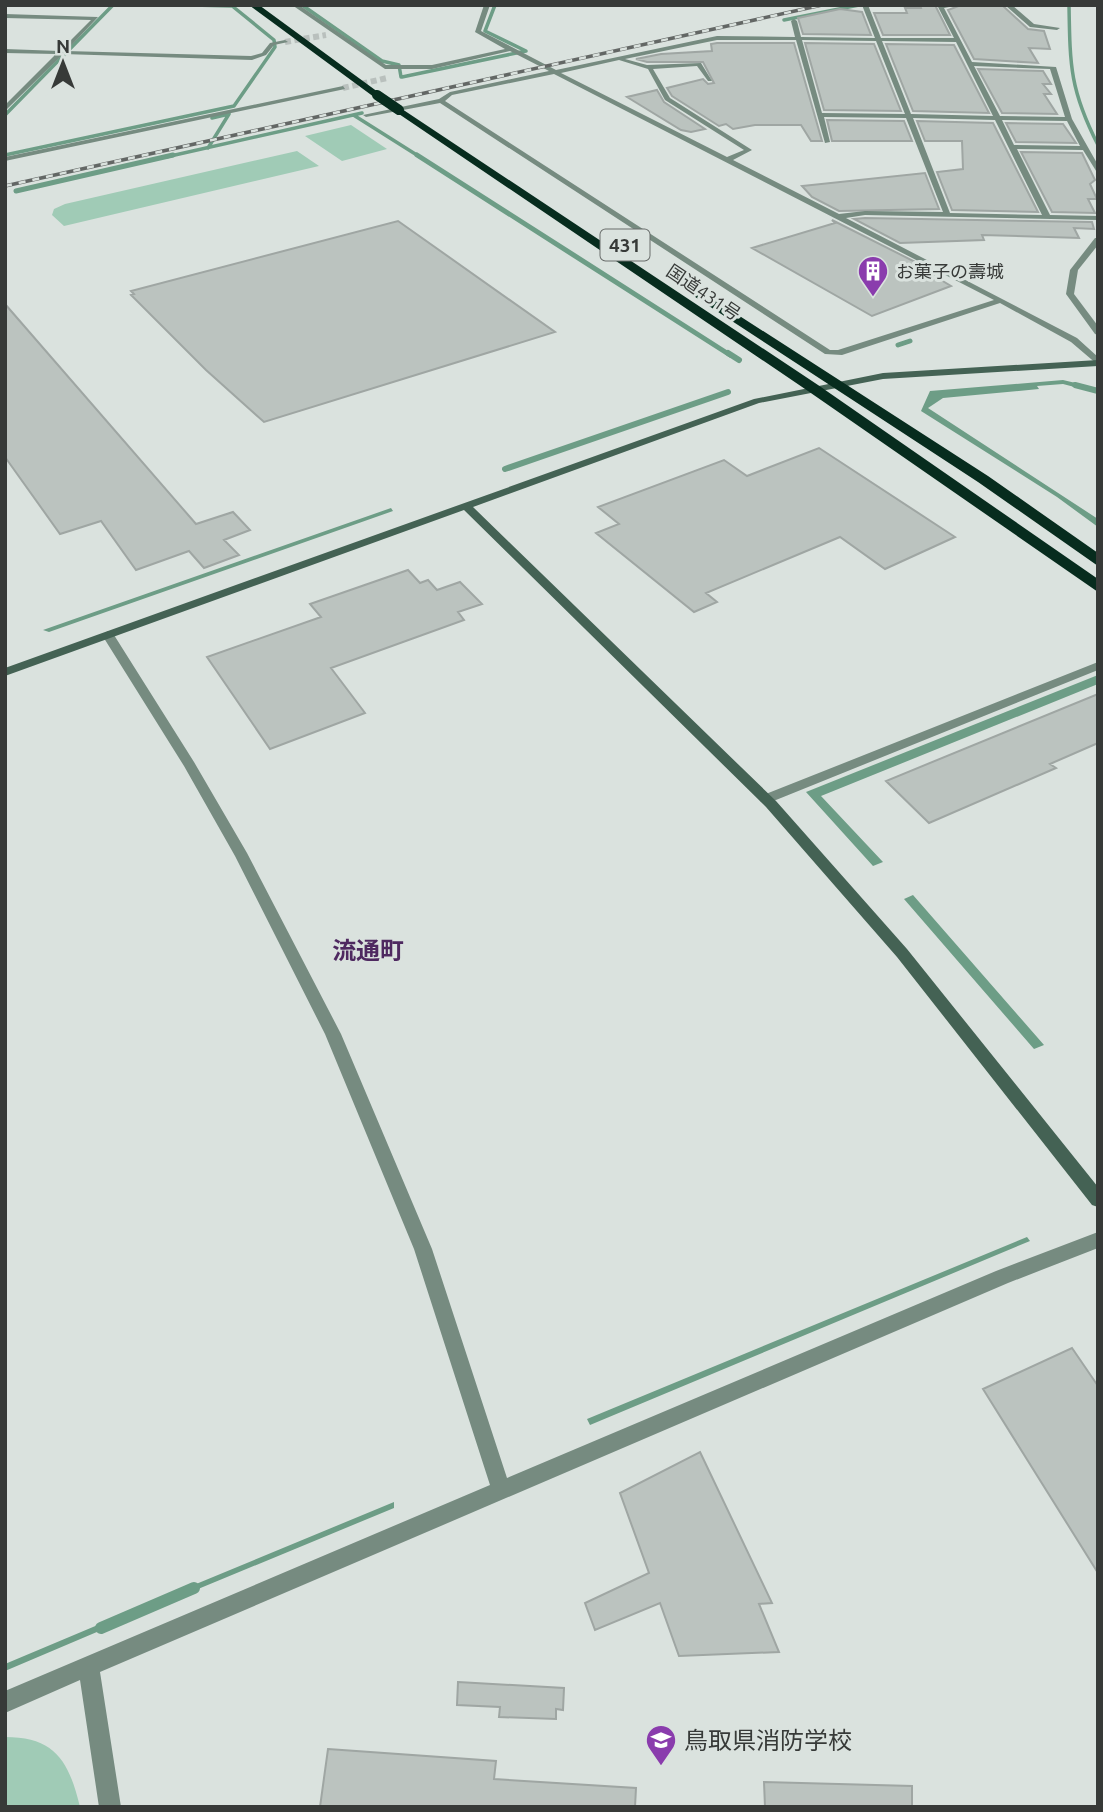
<svg xmlns="http://www.w3.org/2000/svg" width="1103" height="1812" font-family="Ubuntu,'Noto Sans JP',sans-serif">
  <style>
    .green { fill: #a0cbb6 }
    .water { fill: #6d9d86 }
    .lines { fill: none; stroke-linecap: round; stroke-linejoin: round }
    .stream-far3 { stroke: #6d9d86; stroke-width: 3.5 }
    .stream-far2 { stroke: #6d9d86; stroke-width: 5 }
    .stream-far1 { stroke: #6d9d86; stroke-width: 6 }
    .stream { stroke: #6d9d86; stroke-width: 12 }
    .building { fill: #bbc3bf; stroke: #9fa6a3; stroke-width: 2 }
    .street-tunnel { stroke: #b9c0bd; stroke-width: 6; stroke-dasharray: 6 3.5; stroke-linecap: butt }
    .street { fill: #768b80; fill-rule: evenodd }
    .secondary { fill: #446254; fill-rule: evenodd }
    .highway { fill: #072c1e; fill-rule: evenodd }
    .rail-casing { stroke: #636765; stroke-width: 3.5 }
    .rail { stroke: #dae2de; stroke-width: 2.5; stroke-dasharray: 7; stroke-linecap: butt }
    .highway-bridge { stroke: #072c1e; stroke-width: 10 }
    .labels { text-anchor: middle; dominant-baseline: central; stroke-width: 6; stroke-linejoin: round; paint-order: stroke }
    .far-poi-label { font-size: 18px; fill: #373a38; stroke: #dae2de; text-anchor: start }
    .far-street-label { font-size: 18px; fill: #373a38; stroke: #dae2de }
    .shield { fill: #dae2de; stroke: #686c6a; stroke-width: 2 }
    .shield-label { font-size: 19px; font-weight: bold; fill: #373a38 }
    .quarter-label { font-size: 24px; font-weight: bold; fill: #4e2960; stroke: #dae2de }
    .near-poi-label { font-size: 24px; fill: #373a38; stroke: #dae2de; text-anchor: start }
  </style>
  <rect width="100%" height="100%" fill="#dae2de"/>
  <path class="green" d="M351,125L387,149L342,161L305,136Z
    M297,151L319,166L64,226L52,215L54,209L65,204Z
    M5,1737C56,1737 69,1762 80,1807H5Z"/>
  <path class="water" d="M1063,380L1084,385L1086,390L1063,384L1037,386L1039,389L943,398L928,408L1098,519V527L1057,497L921,411L930,391Z
    M391,508L393,511L49,632L43,630Z
    M1098,675V684L821,796L883,862L873,866L806,792Z
    M913,895L1044,1045L1034,1049L904,899Z
    M1027,1237L1030,1241L590,1425L587,1419Z
    M394,1502V1508L186,1594L184,1589Z
    M112,1619L111,1626L5,1671V1664Z"/>
  <g class="lines">
    <path class="stream-far3" d="M192,5L232,6
      M302,5L382,61L399,65L401,77
      M1069,5C1070,66 1070,90 1098,145
      M784,20L859,5
      M402,77L526,51L485,31L495,5
      M5,115L113,5
      M355,116L420,157
      M212,118L229,114
      M208,148L229,114
      M5,155L234,106L275,47L274,40L231,5
      M166,157L362,113"/>
    <path class="stream-far2" d="M417,155L730,355
      M16,191L173,155
      M898,345L910,341"/>
    <path class="stream-far1" d="M728,353L739,360
      M1075,385L1098,391
      M505,469L728,392"/>
    <path class="stream" d="M101,1628L194,1588"/>
  </g>
  <path class="building" d="M920,5H935L950,35H883L874,13H907L905,8H921Z
    M961,5H1002L1028,29L1044,31L1050,49L1029,48L1038,63L974,59L948,10Z
    M840,9L862,12L871,35L803,34L798,18Z
    M717,43H794L822,141H811L801,125H755L733,129L726,124L719,126L672,96L667,88L703,79L708,84L714,83L703,62H647L636,59L661,54L712,51L711,44Z
    M805,43L874,44L901,111L824,110Z
    M886,44L954,45L989,113L913,111Z
    M978,69L1043,71L1051,84H1043L1051,94H1044L1057,114L1002,113Z
    M657,90L664,102L705,129L691,132L681,130L627,97Z
    M827,120L904,121L912,141H832Z
    M917,121L993,123L1038,212L952,210L937,172L963,169L962,141H925Z
    M1006,123L1063,124L1076,143L1016,142Z
    M1021,152L1082,153L1095,180L1090,184L1097,199H1088L1095,213L1052,212Z
    M925,173L939,209L839,211L812,197L802,186Z
    M865,218L1092,222L1094,229L1074,228L1079,238L982,235L984,240L900,243L854,219Z
    M832,220L941,275L936,277L951,286L872,316L752,248L835,223Z
    M398,221L555,332L264,422L206,370L131,295L134,294L131,291Z
    M5,304L196,524L233,512L250,530L224,540L239,555L204,568L189,551L136,570L101,521L60,534L5,457Z
    M819,448L955,537L885,569L840,537L706,593L717,602L694,612L596,533L619,524L598,507L724,460L747,476Z
    M408,570L420,583L428,580L437,590L460,582L482,604L458,612L464,620L331,668L365,713L270,749L207,657L321,617L310,604Z
    M1098,694V743L1050,764L1056,768L929,823L886,781Z
    M1072,1348L1098,1386V1573L983,1389Z
    M700,1452L772,1603L759,1604L779,1652L679,1656L660,1603L595,1630L585,1603L649,1573L620,1493Z
    M458,1682L564,1688L563,1710L556,1709V1719L499,1717L500,1707L457,1705Z
    M328,1749L496,1761L494,1779L636,1788L635,1807H320Z
    M764,1782L912,1786V1807H765Z"/>
  <g class="lines">
    <path class="street-tunnel" d="M285,42L326,35
      M343,88L387,78"/>
    <path class="street" d="M292,5H299L386,65H432L505,49L475,32L484,5H490L481,31L556,70L717,36L795,37L791,21L794,19L797,21L801,37L875,38L862,5H868L881,38H954L937,5H959L944,8L972,62L1056,67L1072,119L1098,165V174L1083,150L1017,149L1050,215L1098,216V220L865,215L846,218L1077,338L1098,357V365L1071,342L1000,303L842,355L825,354L440,103L366,117L363,115L439,99L450,92L549,71L510,51L432,69H385ZM717,40H796L825,143L830,142L824,117L906,118L943,212L865,211L839,214L733,160L752,150L670,98L653,69L697,66L708,81H712L701,63L647,65L625,59ZM802,40L876,41L905,114L822,113ZM882,41L956,42L993,116L911,114ZM619,60L648,69L665,100L744,150L727,157L561,73ZM974,66L1050,69L1065,117L1000,116ZM554,74L994,300L838,350H830L445,101L452,95ZM913,118L995,120L1042,215L950,213ZM1002,120L1067,121L1080,146L1014,145Z
      M1005,5H1012L1034,24L1060,28L1057,30L1030,27Z
      M5,14L98,17L66,51L251,56L262,53L270,43L285,40L288,42L274,45L266,55L252,60L63,54L5,111V105L56,54L5,53V49L60,51L91,20L5,18Z
      M343,86L345,89L5,161V157Z
      M1095,238H1098V245L1078,270L1074,294L1098,326V335L1095,334L1066,294L1070,270Z
      M108,631L114,635L194,762L247,853L341,1034L432,1249L507,1478L996,1271L1098,1232V1248L1008,1283L100,1672L121,1807H99L80,1680L5,1713V1691L490,1485L414,1249L325,1034L235,856L184,766L102,635Z
      M1098,662V670L771,802H761L759,799L761,796Z"/>
    <path class="secondary" d="M1098,360V366L883,379L759,403L473,507L776,801L907,949L1098,1187V1207L1092,1205L897,957L766,807L464,510L5,676V668L754,399L883,373Z"/>
    <path class="highway" d="M249,5H259L382,95L374,97Z
      M399,107L818,385L1098,579V592L808,391L396,112Z
      M687,282L988,476L1098,553V566L978,482L683,289V283Z"/>
    <g class="rail-casing">
      <path id="rail" d="M5,186L822,5"/>
    </g>
    <use href="#rail" class="rail"/>
    <path class="highway-bridge" d="M377,95L399,110"/>
  </g>
  <defs>
    <g id="building-pin" transform="scale(1.575)"><path d="M0 17L-7.5 6A9.5 9.5 0 1 1 7.5 6Z" fill="#8a3cad" stroke="#dae2de"/><path d="M-4-6H4V6H1V3H-1V6H-4ZM-2.5-4.3h1.7v1.8h-1.7ZM.8-4.3h1.7v1.8H.8ZM-2.5-1h1.7V.8h-1.7ZM.8-1h1.7V.8H.8Z" fill="#fff"/></g>
    <g id="school-pin" transform="scale(1.575)"><path d="M0 17L-7.5 6A9.5 9.5 0 1 1 7.5 6Z" fill="#8a3cad" stroke="#dae2de"/><path d="M0-5L7-2L0 1L-7-2ZM-4 1L0 2.5L4 1V4Q0 6-4 4Z" fill="#fff"/></g>
  </defs>
  <g fill-rule="evenodd">
    <use href="#building-pin" x="873" y="271"/>
    <use href="#school-pin" x="661" y="1740"/>
  </g>
  <g class="labels">
    <g class="far-poi-label">
      <text x="896" y="271">お菓子の壽城</text>
    </g>
    <g class="far-street-label">
      <text transform="translate(704 292) rotate(34)">国道431号</text>
    </g>
    <rect class="shield" x="600.5" y="229.5" width="49" height="31" rx="5"/>
    <g class="shield-label">
      <text x="625" y="245">431</text>
    </g>
    <g class="quarter-label">
      <text x="368" y="950">流通町</text>
    </g>
    <g class="near-poi-label">
      <text x="684" y="1740">鳥取県消防学校</text>
    </g>
  </g>
  <rect width="1103" height="1812" fill="none" stroke="#373a38" stroke-width="14"/>
  <g transform="translate(63 63)" stroke="#dae2de" stroke-width="5" paint-order="stroke">
  <path d="M0-5L12 26L0 18L-12 26Z" fill="#373a38"/>
  <text y="-10" font-size="19" font-weight="bold" text-anchor="middle" fill="#373a38">N</text>
  </g>
</svg>
